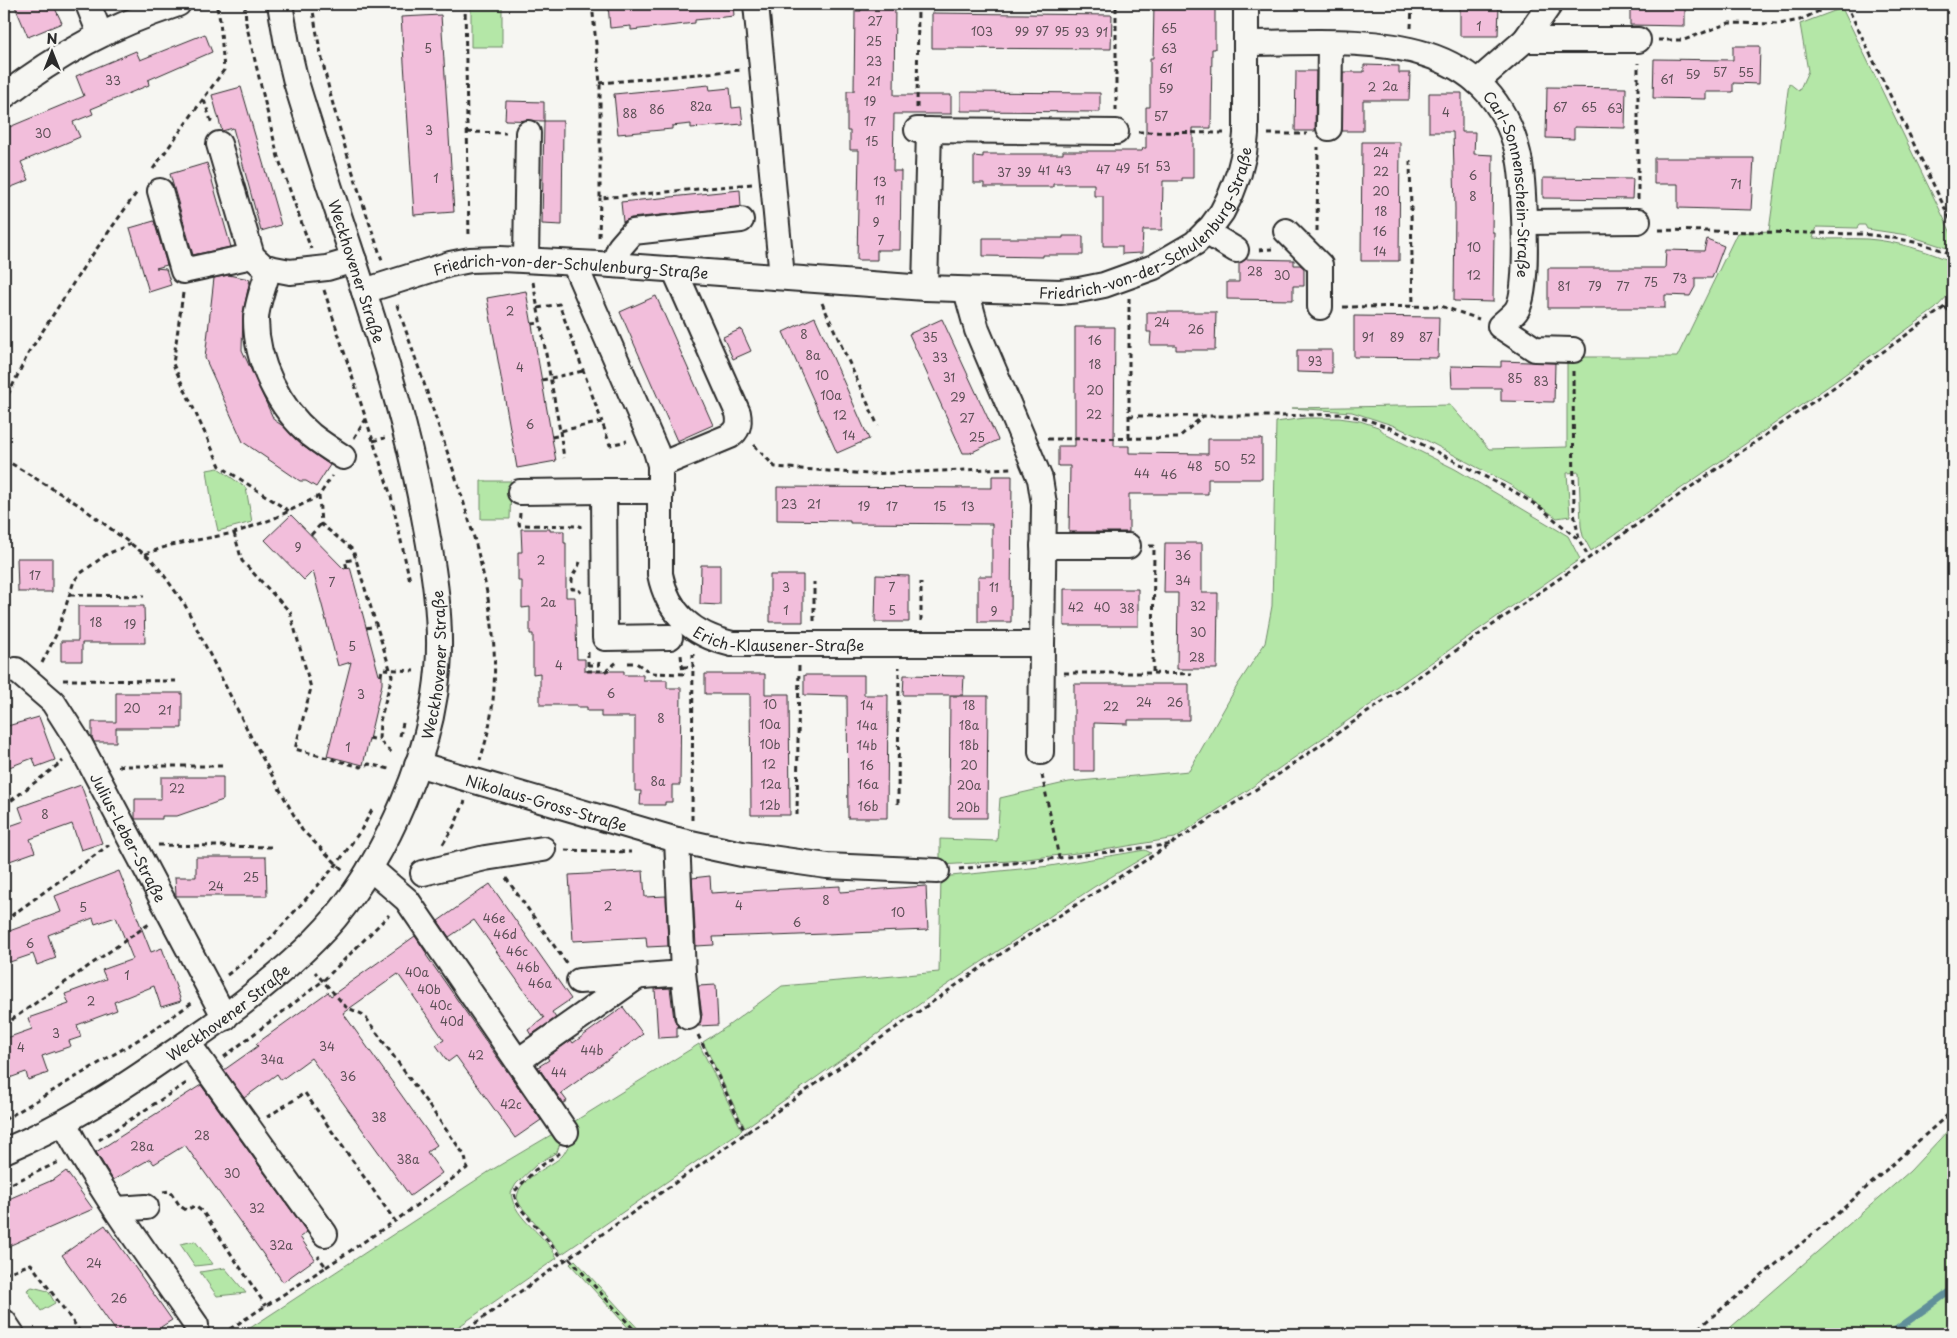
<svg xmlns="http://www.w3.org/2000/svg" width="1957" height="1338" font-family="'Playpen Sans',sans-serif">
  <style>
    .green { fill: #b4e7a7; stroke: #708969 }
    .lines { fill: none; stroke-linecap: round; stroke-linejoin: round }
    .stream { stroke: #618f9a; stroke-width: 7 }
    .building { fill: #f2bedb; stroke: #2b2b2b }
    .minor-casing { stroke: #2b2b2b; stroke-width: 28 }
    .path { stroke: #2b2b2b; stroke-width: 3; stroke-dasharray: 5 4; stroke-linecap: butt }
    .minor { stroke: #f6f6f2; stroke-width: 24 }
    .labels { text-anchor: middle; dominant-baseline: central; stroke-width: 4; stroke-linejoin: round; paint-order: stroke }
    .number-label { font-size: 12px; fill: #5d5057 }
    .street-label { font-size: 15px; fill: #2b2b2b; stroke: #f6f6f2 }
  </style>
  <rect width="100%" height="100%" fill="#f6f6f2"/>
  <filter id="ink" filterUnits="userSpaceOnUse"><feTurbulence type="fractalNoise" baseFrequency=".02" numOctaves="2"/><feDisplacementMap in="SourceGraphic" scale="10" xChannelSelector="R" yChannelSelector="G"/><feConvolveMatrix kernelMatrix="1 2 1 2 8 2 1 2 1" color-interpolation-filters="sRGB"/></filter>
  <g filter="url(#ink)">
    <path class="green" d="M471,4H502V47H471Z
      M1842,8L1953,237V250L1907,235L1867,229L1865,225H1859L1857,228L1817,227L1813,238C1830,240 1849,238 1867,239C1896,241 1927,251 1953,262V290L1935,309L1833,383L1591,551L1583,536L1581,526L1579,472L1567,473L1570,516L1557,518L1512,486L1424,439L1392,425L1352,412L1291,408L1450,405L1489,449L1567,447V357H1677L1737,233L1769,231L1789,83L1799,91L1808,71L1800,24Z
      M1305,418H1339L1360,421L1378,427L1387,435L1455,469L1568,536L1580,559L1245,792L1175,838L1110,849L1010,861L940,865V839L997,841L1000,798L1069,782L1189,771L1237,686L1265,643L1272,606L1276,422Z
      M218,468L246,488L252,522L218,531L212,504L207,470Z
      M481,481H511L510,519H481Z
      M1145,850L1151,853L1094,887L941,989L745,1128L703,1042L725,1028L782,986L939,972L941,877L1050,866Z
      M699,1044L742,1130L562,1254L520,1205L517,1198C519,1176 550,1169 563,1155C565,1152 567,1148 570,1144L567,1126Z
      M1953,1125V1334H1723L1910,1171Z
      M561,1129L562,1137L557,1152L537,1164L516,1184L511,1193C514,1220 546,1234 557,1258L448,1334H241L490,1171Z
      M195,1241L213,1264L195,1266L180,1244Z
      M575,1260L643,1334H634L570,1264Z
      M225,1268L246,1293L217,1296L200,1272Z
      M32,1287L48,1291L55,1303L41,1311L27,1290Z"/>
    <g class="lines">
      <path class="stream" d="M1890,1334L1953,1289"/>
    </g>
    <path class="building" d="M14,4H53L62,23L28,37Z
      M608,4H733L734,16L695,20V23L631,30V26L610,28Z
      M861,4H895L894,95H951V114H894L893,171H901L900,250H877V260H857L859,150H850V131H847V91H854L855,11H861Z
      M1154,4H1215V49H1212L1211,128H1193V178H1182V181H1163L1162,230H1143L1142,253L1122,254V246H1103V196H1094V184H1053V187H984V183H974V156L983,157V154H1063V151H1142L1143,148H1146V107H1150V58H1153Z
      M1460,4H1499L1498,36H1460Z
      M1630,4H1685V26L1630,25Z
      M932,13L1112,15L1111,49L932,48Z
      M441,15L454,212L414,215L401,17Z
      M205,34L212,52L148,80L149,85L91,109L93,114L73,122L80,137L21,162L29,180L4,190V121L7,128L84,96L76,76L136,51L140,60Z
      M1733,46H1760L1759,84L1733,83V92H1706V99L1653,98L1654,59L1733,60Z
      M1364,65L1399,66V73H1410L1409,100H1363V131H1342L1343,72H1364Z
      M1296,71H1316L1315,131H1295Z
      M709,85L710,90L730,88L732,108L741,107L743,124L691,128V124L672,126V129L618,134L614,94Z
      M241,87L281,225L261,231L233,128L222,131L212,95Z
      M1547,87L1626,88L1625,128L1574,127V139L1546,138Z
      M961,92L1100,93V112L961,111Z
      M1429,93H1462V132H1475L1474,154L1493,155L1492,232H1494L1493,302L1454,301L1455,209L1453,132H1429Z
      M506,101L544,102V121L505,120Z
      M544,121H563L562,225L542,224Z
      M1362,142H1400L1399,261H1361Z
      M1654,158H1754L1751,210L1678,208V184H1654Z
      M207,163L231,247L193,255L170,174Z
      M1543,178L1633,179L1632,199L1543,198Z
      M740,190L741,207L631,218L623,222L621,202Z
      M154,221L167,265L156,268L166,269L171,285L149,292L130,228Z
      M1063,236H1083V255H1043V257L983,256V238H1063Z
      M1707,239L1724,246L1712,278H1695V287L1690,296L1665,295V308H1548V268H1665L1666,250L1704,251Z
      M1246,259L1294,260V265H1300L1304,268V286H1293V300L1227,299V282H1239V263Z
      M228,275L250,279L243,313L242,350L274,420L283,426L303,446L330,465L316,487L306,481H300L243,442L205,358L214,278Z
      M526,291L556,461L517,468L487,298Z
      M656,296L713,425L677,441L620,312Z
      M1147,312H1216L1215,350H1176V345H1150L1151,332H1147Z
      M1354,316L1439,317L1438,358L1354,357Z
      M815,317L869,439L837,453L783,332Z
      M942,319L998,440L970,453H963L909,334Z
      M1075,327H1115L1114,446H1129V453L1208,454V439H1262V479H1208V494H1129V532H1069L1070,466H1058V446H1075Z
      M741,329L751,351L733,359L723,337Z
      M1297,350H1332V373L1297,372Z
      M1501,361L1555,363L1554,402L1501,401V388H1452L1451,366L1501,367Z
      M992,476H1012L1011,622H978V576H992V524L850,523V521L777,520V487L992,488Z
      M291,515L344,569L350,567L379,675L382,676V684L363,765L327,756L351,662L338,666L313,571L304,580L265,540Z
      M521,529H550V531H564V543H566V597H575L577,659H585V671H624V675H643V680H667V688H681L680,785H672V802H665V805H640L641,791H635V717H601V711H587V707H577V705H540V673L533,674V634H530V607L522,608V581H518V552H522Z
      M1165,543H1202V593H1218L1217,669H1177L1178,593H1164Z
      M17,558H52V592H18Z
      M701,565H720V605L700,604Z
      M770,575H803V622H770Z
      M876,575L909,576V622H875Z
      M1064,589H1138V626H1064Z
      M78,606H144L145,643H82V661H61V641H78Z
      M705,674H765V694H789L790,815H751L750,694H705Z
      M804,675H864V695H888L887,818H848L847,696L804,695Z
      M904,675L964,676L963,695H903Z
      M1074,684H1189V720H1128V724L1094,723V771H1074Z
      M116,693H182V728H116V742H94L92,737V722H116Z
      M950,696H988L987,818H949Z
      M39,717L55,760L36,767L33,758L4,769V727Z
      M161,777H223V800L177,816H162V819H135V799H161Z
      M81,785L102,843L81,850L72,824L30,839L35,852L4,863V828L24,821L19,807Z
      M196,857H266L267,896H176L175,877H196Z
      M119,871L151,952L162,948L181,1001L161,1007L154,986L114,1002L117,1010L77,1025L81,1037L69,1041L71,1046L42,1056L48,1073L28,1080L26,1072L4,1080V1039L32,1029L28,1018L69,1004L65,994L106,979L102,970L133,959L116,917L95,924L93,918L48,935L56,958L37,965L33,954L4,964V933L61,912L55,896Z
      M643,871L645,897L666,896L668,946L647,947L646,937L573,941L569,875Z
      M710,876L711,893L840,886V892L926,886L928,930L773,936V935L713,937L714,945L696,946L692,878Z
      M490,884L571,999L552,1012L556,1018L531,1035L528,1030L544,1018L474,920L449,937L438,921Z
      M415,936L427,954L426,955L541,1120L515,1138L456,1056L448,1062L436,1045L444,1040L398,974L343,1013L437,1145L427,1152L442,1173L410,1196L311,1058L281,1080L277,1074L244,1098L224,1070L258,1046L256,1044L328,992L331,996Z
      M716,985L718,1025L698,1026L702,1015L698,986Z
      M670,988L674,1019L679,1027H677V1037L658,1038L655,989Z
      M623,1007L643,1034L561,1093L567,1101L563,1103L538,1067L549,1060L547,1057L571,1040L573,1043Z
      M201,1085L307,1232L300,1237L315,1259L283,1282L185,1145L154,1164L150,1159L113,1180L96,1152Z
      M66,1171L93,1209L4,1248V1201L55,1179Z
      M105,1225L172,1320L161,1327L167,1334H118L62,1255Z"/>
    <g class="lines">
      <g class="minor-casing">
        <g id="minor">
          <path d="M88,4L100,34"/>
          <path d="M756,4L782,277"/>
          <path d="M1525,40H1638"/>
          <path id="s1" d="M1246,43C1348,43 1486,24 1518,153C1523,173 1523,196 1524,217C1525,236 1527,296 1516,311C1512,316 1505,321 1500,326L1535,349L1573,350"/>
          <path d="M1477,82L1525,40L1550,4"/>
          <path d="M4,96C60,53 111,26 178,4"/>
          <path d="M1329,128L1330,43"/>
          <path d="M917,130L1116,132"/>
          <path d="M219,144L252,256L264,267L290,272L327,268L354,260"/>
          <path d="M160,191L183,271L252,256"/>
          <path d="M1525,222L1638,221"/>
          <path d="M1286,231L1320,265V307"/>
          <path d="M1206,232L1236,250"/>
          <path d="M526,260L528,133"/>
          <path id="s2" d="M574,263L656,451L660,465V574C668,614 693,635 732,644H1042L1044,504L1040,479L977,330L966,290"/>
          <path d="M613,265L620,247L633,232L741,220"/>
          <path d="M269,268C265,283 256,305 256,320C256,362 279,408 311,435C321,443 332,450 343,457"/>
          <path d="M925,288L929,130"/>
          <path id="s3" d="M364,291L450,264L470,260L500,259L598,264L925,288L1060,292L1079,290L1104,285L1154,267L1195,243L1211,227L1222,212L1231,194L1239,173L1244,153L1246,134V4"/>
          <path d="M660,465L730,436C739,430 740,423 738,413L674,269"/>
          <path d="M661,491H604L605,638L670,637"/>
          <path d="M520,492L604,491"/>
          <path d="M1043,546H1128"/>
          <path id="s4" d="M16,670L53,702L81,746L225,1018"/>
          <path d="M1041,752L1042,644"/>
          <path id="s5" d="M417,764L677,840L742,854L827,866L937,871"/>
          <path d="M677,840L683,973L688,1017"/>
          <path d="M370,868L407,900L566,1132"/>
          <path d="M423,873L485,858L543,849"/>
          <path d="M579,981L683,973"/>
          <path d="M188,1043L325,1234"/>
          <path d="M518,1061L637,977"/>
          <path d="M64,1123C101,1194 151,1259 196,1325"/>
          <path id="s6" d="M4,1151C64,1126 118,1091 171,1054C196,1037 221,1020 245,1001C276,976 309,949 335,918C388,853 431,754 438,670C442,621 434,570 425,522C398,371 340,228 296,82L287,44L280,4"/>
          <path d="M117,1209L146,1207"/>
          <path d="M4,1322L12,1334"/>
        </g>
      </g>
      <path class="path" d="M245,4L246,23L278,157L311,249
        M312,4C325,93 354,178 383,263
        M465,4L469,238
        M592,4L600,83V198L752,184
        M1846,4L1953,225
        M1411,28L1412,4
        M1658,40H1684L1729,23L1780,24L1800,20L1834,4
        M600,83L741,70
        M204,100L212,124
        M917,108L918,4
        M1116,111V4
        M467,132L506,133
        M1138,132L1225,133
        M1268,134H1307
        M1410,161L1413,306
        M153,169L224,70L220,20L216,4
        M1638,199V63
        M1659,230L1862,234C1892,237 1925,242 1953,255
        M1317,231L1318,147
        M599,237L600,198
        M1259,250L1272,249
        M533,282L560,431L602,422L610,445L627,441
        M324,290L391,496L410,581
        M183,293L173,364L220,466L289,511
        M1129,298V438
        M822,303L878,426
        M397,305C413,351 429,398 445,445C478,545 516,655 480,760
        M1343,307L1441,306L1479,319
        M1945,307L1953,315
        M538,308L559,304L602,422
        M532,324L540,323
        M1573,371L1574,513L1579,539
        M542,380L583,371
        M4,403L28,354L83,268L137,192
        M1129,416H1202
        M560,431L564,458
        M552,437L561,435
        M354,438L366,419
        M1047,439L1178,438L1203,416H1279L1341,414L1365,419L1390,428L1515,492L1541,508L1579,540L1589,557
        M373,441L385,438
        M754,445L775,467L868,474L1012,468
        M4,459L79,505L139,550L152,560L163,574L185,605L251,737L302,830L343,870
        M319,496L321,524L353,550L390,669L392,676L380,721L379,740L394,755
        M520,513L519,525L580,526V528
        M234,533L242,561L290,612L311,688L295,749L361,767L369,764L389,769
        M311,535L321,524
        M145,554L171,545L234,533L273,519L319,496L332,476
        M580,562C575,576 571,571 572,589H578L581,593
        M347,568L345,561L356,559
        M70,595L144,596
        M814,621V582
        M921,621V582
        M366,628L376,626
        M588,652V671H606L617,662
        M42,663L57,633L74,581L81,573L107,554L131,544
        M628,663H636L651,673L683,674L681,655
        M588,665H599V659
        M683,667H693
        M1064,673H1153L1154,546H1149
        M1153,673L1192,674
        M381,676L382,669L414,671
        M63,680L176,681
        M400,736L403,723
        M369,738L379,740
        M118,766H224
        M1042,775L1059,858
        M898,804L899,667
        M4,806L63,761
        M797,815L799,666
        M692,820L693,654
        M443,844L454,826L465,801
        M158,845L273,847
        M565,850L631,852
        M959,869L1059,858L1174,844
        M506,878L567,964
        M4,921L109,845
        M227,975L262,948L337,864L361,830L372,810
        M4,1025L149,924
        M698,1035L746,1134
        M224,1057L324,980L389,915
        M267,1117L305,1093L395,1221L467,1168L465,1156L364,1015L346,1007L315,972
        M4,1120L146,1035L193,1002
        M99,1140L188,1082
        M560,1153L535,1170L514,1192L516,1202L521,1209L565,1261
        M4,1187L61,1161
        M163,1192L170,1191L180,1206L186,1210L195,1206L203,1212L266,1306
        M569,1258L638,1334
        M326,1267L395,1221
        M4,1274L31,1264L82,1334
        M222,1334L326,1267L318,1256
        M460,1334L1012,946L1266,783L1840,383L1953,301
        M1691,1334L1837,1214L1953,1110"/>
      <use href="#minor" class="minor"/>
    </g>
  </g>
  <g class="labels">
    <g class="number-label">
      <text x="875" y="21">27</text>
      <text x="1479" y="26">1</text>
      <text x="1169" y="28">65</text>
      <text x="982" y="31">103</text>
      <text x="1022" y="31">99</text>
      <text x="1042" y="31">97</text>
      <text x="1062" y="31">95</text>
      <text x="1082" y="32">93</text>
      <text x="1102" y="32">91</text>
      <text x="874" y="41">25</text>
      <text x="428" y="48">5</text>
      <text x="1169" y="48">63</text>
      <text x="874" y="61">23</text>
      <text x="1166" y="68">61</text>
      <text x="1720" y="72">57</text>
      <text x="1746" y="72">55</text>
      <text x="1693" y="74">59</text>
      <text x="1667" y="79">61</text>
      <text x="113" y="80">33</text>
      <text x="874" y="81">21</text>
      <text x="1390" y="86">2a</text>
      <text x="1372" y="87">2</text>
      <text x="1166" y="88">59</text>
      <text x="870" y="101">19</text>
      <text x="701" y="106">82a</text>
      <text x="1560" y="107">67</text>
      <text x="1589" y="107">65</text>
      <text x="1615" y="108">63</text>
      <text x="657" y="109">86</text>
      <text x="1446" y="112">4</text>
      <text x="630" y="113">88</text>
      <text x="1161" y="116">57</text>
      <text x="870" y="121">17</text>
      <text x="429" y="130">3</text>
      <text x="43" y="133">30</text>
      <text x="872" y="141">15</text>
      <text x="1381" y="152">24</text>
      <text x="1163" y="166">53</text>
      <text x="1123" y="168">49</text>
      <text x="1143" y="168">51</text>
      <text x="1103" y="169">47</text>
      <text x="1044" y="170">41</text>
      <text x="1064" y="170">43</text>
      <text x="1381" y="171">22</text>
      <text x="1004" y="172">37</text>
      <text x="1024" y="172">39</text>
      <text x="1473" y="175">6</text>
      <text x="436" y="178">1</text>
      <text x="880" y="181">13</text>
      <text x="1736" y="184">71</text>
      <text x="1381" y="191">20</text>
      <text x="1473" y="196">8</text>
      <text x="880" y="200">11</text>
      <text x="1381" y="211">18</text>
      <text x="876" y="222">9</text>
      <text x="1380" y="231">16</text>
      <text x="881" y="240">7</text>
      <text x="1474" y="247">10</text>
      <text x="1380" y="251">14</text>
      <text x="1255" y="271">28</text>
      <text x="1282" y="275">30</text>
      <text x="1474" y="275">12</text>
      <text x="1680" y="278">73</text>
      <text x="1651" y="282">75</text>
      <text x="1564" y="286">81</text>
      <text x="1595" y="286">79</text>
      <text x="1623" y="286">77</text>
      <text x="510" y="311">2</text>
      <text x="1162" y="322">24</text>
      <text x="1196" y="329">26</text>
      <text x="804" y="334">8</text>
      <text x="930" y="337">35</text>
      <text x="1368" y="337">91</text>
      <text x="1397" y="337">89</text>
      <text x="1426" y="337">87</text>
      <text x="1095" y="340">16</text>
      <text x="813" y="355">8a</text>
      <text x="940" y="357">33</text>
      <text x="1315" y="361">93</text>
      <text x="1095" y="364">18</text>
      <text x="520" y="367">4</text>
      <text x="822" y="375">10</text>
      <text x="949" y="377">31</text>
      <text x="1515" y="378">85</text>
      <text x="1541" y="381">83</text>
      <text x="1095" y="390">20</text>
      <text x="831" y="395">10a</text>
      <text x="958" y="397">29</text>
      <text x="1094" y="414">22</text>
      <text x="840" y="415">12</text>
      <text x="967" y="418">27</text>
      <text x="530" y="424">6</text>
      <text x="849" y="435">14</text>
      <text x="977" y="437">25</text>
      <text x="1248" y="459">52</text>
      <text x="1195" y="466">48</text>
      <text x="1222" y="466">50</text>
      <text x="1142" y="473">44</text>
      <text x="1169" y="474">46</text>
      <text x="789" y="504">23</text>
      <text x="814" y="504">21</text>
      <text x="864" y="506">19</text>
      <text x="892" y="506">17</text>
      <text x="940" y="506">15</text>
      <text x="968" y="506">13</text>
      <text x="298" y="547">9</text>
      <text x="1183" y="555">36</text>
      <text x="541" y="560">2</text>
      <text x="35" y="575">17</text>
      <text x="1183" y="580">34</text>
      <text x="332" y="582">7</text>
      <text x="786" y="587">3</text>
      <text x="892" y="587">7</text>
      <text x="994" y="587">11</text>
      <text x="548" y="602">2a</text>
      <text x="1198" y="606">32</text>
      <text x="1076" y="607">42</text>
      <text x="1102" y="607">40</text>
      <text x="1127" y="608">38</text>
      <text x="786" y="610">1</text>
      <text x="892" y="610">5</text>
      <text x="994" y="611">9</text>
      <text x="96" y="622">18</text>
      <text x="130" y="624">19</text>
      <text x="1198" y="632">30</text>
      <text x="352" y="646">5</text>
      <text x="1197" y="657">28</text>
      <text x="559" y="665">4</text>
      <text x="611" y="693">6</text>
      <text x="361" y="694">3</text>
      <text x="1144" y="702">24</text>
      <text x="1175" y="702">26</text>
      <text x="770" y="704">10</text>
      <text x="867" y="705">14</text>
      <text x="969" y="705">18</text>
      <text x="1111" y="706">22</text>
      <text x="132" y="708">20</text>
      <text x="165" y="710">21</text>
      <text x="661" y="718">8</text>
      <text x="770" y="724">10a</text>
      <text x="867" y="725">14a</text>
      <text x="969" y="725">18a</text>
      <text x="770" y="744">10b</text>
      <text x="867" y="745">14b</text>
      <text x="969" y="745">18b</text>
      <text x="348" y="747">1</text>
      <text x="769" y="764">12</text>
      <text x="867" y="765">16</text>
      <text x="969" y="765">20</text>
      <text x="658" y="781">8a</text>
      <text x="771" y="784">12a</text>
      <text x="868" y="784">16a</text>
      <text x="969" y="785">20a</text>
      <text x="177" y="788">22</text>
      <text x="770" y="805">12b</text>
      <text x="868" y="806">16b</text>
      <text x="968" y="807">20b</text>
      <text x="45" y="814">8</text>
      <text x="251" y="877">25</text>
      <text x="216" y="886">24</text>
      <text x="826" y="900">8</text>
      <text x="739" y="905">4</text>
      <text x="608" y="906">2</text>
      <text x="83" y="907">5</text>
      <text x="898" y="912">10</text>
      <text x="494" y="918">46e</text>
      <text x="797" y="922">6</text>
      <text x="505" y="934">46d</text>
      <text x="30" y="943">6</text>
      <text x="517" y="951">46c</text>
      <text x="528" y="967">46b</text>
      <text x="417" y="972">40a</text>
      <text x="127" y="975">1</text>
      <text x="540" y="983">46a</text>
      <text x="429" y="989">40b</text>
      <text x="91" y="1001">2</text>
      <text x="441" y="1005">40c</text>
      <text x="452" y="1021">40d</text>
      <text x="56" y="1033">3</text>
      <text x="327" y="1046">34</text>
      <text x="21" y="1047">4</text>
      <text x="592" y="1050">44b</text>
      <text x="476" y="1055">42</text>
      <text x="272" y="1059">34a</text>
      <text x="559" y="1072">44</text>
      <text x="348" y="1076">36</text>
      <text x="511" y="1104">42c</text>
      <text x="379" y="1117">38</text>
      <text x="202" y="1135">28</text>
      <text x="142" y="1146">28a</text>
      <text x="408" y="1159">38a</text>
      <text x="232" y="1173">30</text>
      <text x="257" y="1208">32</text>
      <text x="281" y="1245">32a</text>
      <text x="94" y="1263">24</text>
      <text x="119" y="1298">26</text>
    </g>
    <g class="street-label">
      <text stroke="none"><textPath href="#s1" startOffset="351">Carl-Sonnenschein-Straße</textPath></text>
      <text stroke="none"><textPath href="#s3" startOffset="819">Friedrich-von-der-Schulenburg-Straße</textPath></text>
      <text transform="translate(357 271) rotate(72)">Weckhovener Straße</text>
      <text stroke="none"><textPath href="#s3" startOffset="211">Friedrich-von-der-Schulenburg-Straße</textPath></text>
      <text stroke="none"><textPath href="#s2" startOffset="482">Erich-Klausener-Straße</textPath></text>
      <text stroke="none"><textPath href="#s6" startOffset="684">Weckhovener Straße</textPath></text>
      <text stroke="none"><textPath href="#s5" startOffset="135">Nikolaus-Gross-Straße</textPath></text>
      <text stroke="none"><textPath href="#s4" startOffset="204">Julius-Leber-Straße</textPath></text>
      <text stroke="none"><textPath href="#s6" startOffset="264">Weckhovener Straße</textPath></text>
    </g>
  </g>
  <rect width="1957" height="1338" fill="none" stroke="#f6f6f2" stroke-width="20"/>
  <rect x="10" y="10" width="1937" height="1318" fill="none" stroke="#2b2b2b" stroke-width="2" filter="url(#ink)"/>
  <g transform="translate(52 52)" stroke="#f6f6f2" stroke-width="4" paint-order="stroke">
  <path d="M0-4L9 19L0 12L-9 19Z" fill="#2b2b2b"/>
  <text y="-8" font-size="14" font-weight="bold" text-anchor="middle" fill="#2b2b2b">N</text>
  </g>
</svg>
